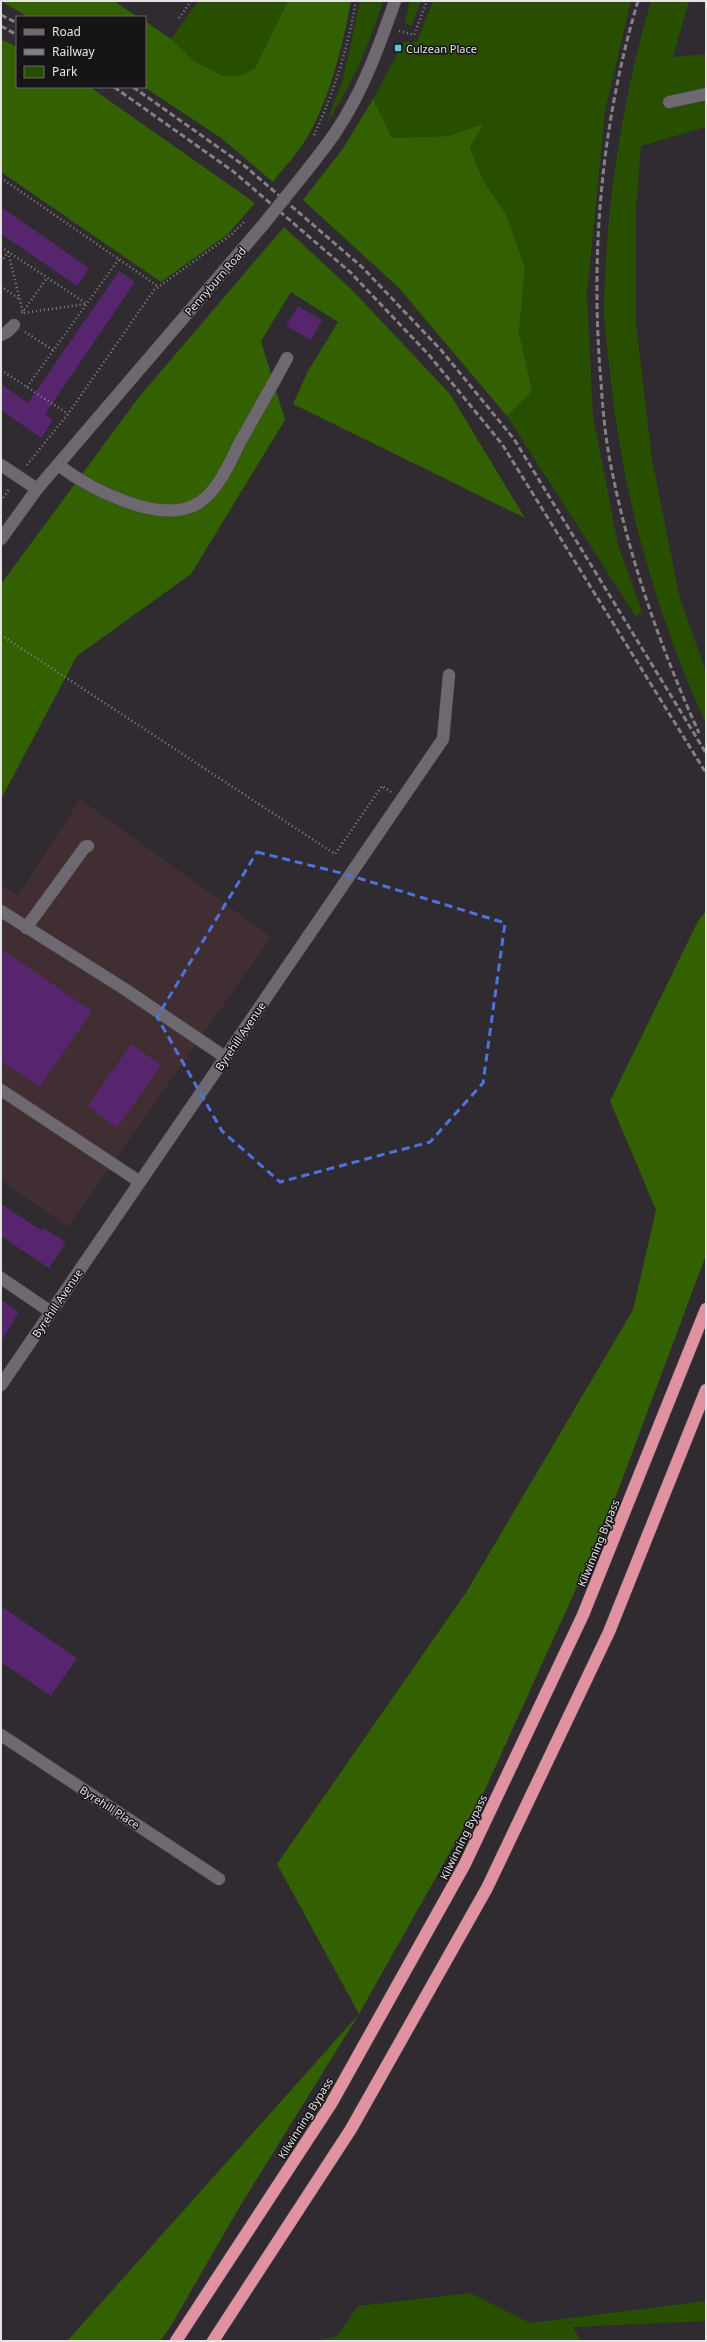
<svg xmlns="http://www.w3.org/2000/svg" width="707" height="2342" font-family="'Noto Sans',sans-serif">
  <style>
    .industrial { fill: #412e32 }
    .green { fill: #284f00 }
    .forest { fill: #336000 }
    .building { fill: #57256d }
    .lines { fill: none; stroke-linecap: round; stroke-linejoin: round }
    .minor-casing { stroke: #4d494e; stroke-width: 13 }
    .highway-casing { stroke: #4d494e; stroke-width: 13 }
    .path { stroke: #868388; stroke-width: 2.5; stroke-dasharray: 1 3; stroke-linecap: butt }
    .minor { stroke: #6e6970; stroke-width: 12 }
    .highway { stroke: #e192a0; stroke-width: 12 }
    .rail { stroke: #848186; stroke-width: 3; stroke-dasharray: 6 3; stroke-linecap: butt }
    .minor-bridge-casing { stroke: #4d494e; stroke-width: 13; stroke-linecap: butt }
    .minor-bridge { stroke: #6e6970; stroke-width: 12 }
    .marked { fill: none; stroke: #4f73dc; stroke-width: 3; stroke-dasharray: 8 5; stroke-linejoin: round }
    .poi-dot { fill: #54cadd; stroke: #161417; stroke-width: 1.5 }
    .labels { text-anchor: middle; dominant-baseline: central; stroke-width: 3; stroke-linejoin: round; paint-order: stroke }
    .poi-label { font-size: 11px; fill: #e6e3e7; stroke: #161417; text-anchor: start }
    .street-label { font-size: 11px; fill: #e6e3e7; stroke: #161417 }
  </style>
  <rect width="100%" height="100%" fill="#2f2b31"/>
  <path class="industrial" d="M80,799L271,937L68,1227L1,1180V885L18,896Z"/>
  <path class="green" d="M198,1H288L255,68L240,76H222L194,61L171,39Z
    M360,1H383C368,48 353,83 326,124L343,79Z
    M410,1H421L411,26L405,23Z
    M433,1H631L605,111L587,294L593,416L618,544L642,612L636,617L507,416L532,391L519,332L525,267L506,214L484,182L470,148L483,124L449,136L392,138L373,99L404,42H417Z
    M651,1H689L673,57L706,54V127L641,146L636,209V324L652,459L680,599L706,671V724C656,613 622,495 610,373C608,351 604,328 604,306C606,204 622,100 651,1Z
    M470,2293L530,2323L705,2301L706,2295V2321L573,2327L581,2341H312L337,2336L358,2306Z"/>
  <path class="forest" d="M1,1H114L138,17H28Z
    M288,1H351C343,44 330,98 308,136C299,152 284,167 273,182L221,138L144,87L145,21L171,39L194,61L222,76H240L255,68Z
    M1,39L17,47V87H90L255,203L228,234L161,282L1,172Z
    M373,99L392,138L449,136L483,124L470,148L484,182L506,214L525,267L519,332L532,391L507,416L399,288L303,200L344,147Z
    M284,227L353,291L450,394L525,518L293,404L308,371L338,322L291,292L261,341L285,420L191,574L77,656L1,799V584L139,397Z
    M706,911V1255L606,1523L484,1792L359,2014L239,2208L169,2329L160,2341H67L359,2014L277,1864L467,1591L633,1310L656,1210L610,1101L698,921Z"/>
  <path class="building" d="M1,207L89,268L77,286L1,234Z
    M119,271L135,282L45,414L53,420L41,438L1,410V384L28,403Z
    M298,306L322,320L311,340L286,326Z
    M1,949L92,1011L40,1087L1,1061Z
    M131,1044L161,1065L117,1128L88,1106Z
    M1,1204L41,1230L43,1228L66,1242L49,1268L1,1236Z
    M1,1300L19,1312L1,1341Z
    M1,1606L77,1658L51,1696L1,1662Z"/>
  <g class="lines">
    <g class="minor-casing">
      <path id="minor" d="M669,102L706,94
        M300,179C312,164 324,149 335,133C363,92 379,46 395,1
        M1,335L7,332L14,325
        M1,465L37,489
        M58,465C89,488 163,528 200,502C219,489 230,462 240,442C256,414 272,386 287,358
        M1,539L37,489L263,225
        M1,911L123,988L225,1057
        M26,928L85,847L88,846
        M1,1090L140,1182
        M1,1278L51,1312
        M1,1385L443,739L449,675
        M1,1735L219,1879"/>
    </g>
    <g class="highway-casing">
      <path id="highway" d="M176,2341L331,2104L465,1864L583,1615L706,1309
        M213,2341L351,2129L487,1888L609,1632L706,1390"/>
    </g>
    <path class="path" d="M179,18L191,1
      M399,31L414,35L427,1
      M314,135C334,92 348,48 356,1
      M1,178L159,287
      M1,247L87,304
      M8,252L23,313L86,304
      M1,262L8,252
      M1,286L19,299
      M22,313L47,278
      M25,332L53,350
      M1,370L68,414
      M27,387L119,259
      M27,465L68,414L154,290L232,234L244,222
      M1,501L10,488
      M1,635L335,854L382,786L391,792"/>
    <use href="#minor" class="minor"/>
    <use href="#highway" class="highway"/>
    <path class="rail" d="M638,1C601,124 590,255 601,382C603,413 606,445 613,476C631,564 662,651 699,733
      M1,15L17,23
      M1,26L17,35
      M114,87L234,172L350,272L429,355L502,444L706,773
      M133,87L246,167L362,267L441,350L514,439L706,753"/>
    <g class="minor-bridge-casing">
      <path id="minor-bridge" d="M263,225L300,179"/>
    </g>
    <use href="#minor-bridge" class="minor-bridge"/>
  </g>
  <path class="marked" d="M257,852L345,874L505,923L483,1083L430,1142L280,1182L222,1131L157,1017Z"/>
  <rect class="poi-dot" x="394" y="44" width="8" height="8" rx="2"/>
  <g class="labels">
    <g class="poi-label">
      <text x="406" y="48">Culzean Place</text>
    </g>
    <g class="street-label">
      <text transform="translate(215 281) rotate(-49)">Pennyburn Road</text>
      <text transform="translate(240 1036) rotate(-56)">Byrehill Avenue</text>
      <text transform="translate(57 1303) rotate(-56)">Byrehill Avenue</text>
      <text transform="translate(598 1543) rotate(-68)">Kilwinning Bypass</text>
      <text transform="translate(110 1807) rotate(33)">Byrehill Place</text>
      <text transform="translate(463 1837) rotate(-64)">Kilwinning Bypass</text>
      <text transform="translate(305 2118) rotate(-58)">Kilwinning Bypass</text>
    </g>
  </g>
  <rect width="707" height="2342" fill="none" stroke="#e6e3e7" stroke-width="4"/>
  <rect x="16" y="16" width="130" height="72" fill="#161417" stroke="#69676a"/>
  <rect x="24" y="29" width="20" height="6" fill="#6e6970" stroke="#69676a"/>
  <text x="52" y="36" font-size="12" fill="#e6e3e7">Road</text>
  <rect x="24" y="49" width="20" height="6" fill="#848186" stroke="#69676a"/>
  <text x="52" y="56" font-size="12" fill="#e6e3e7">Railway</text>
  <rect x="24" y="66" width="20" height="12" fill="#284f00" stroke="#69676a"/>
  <text x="52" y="76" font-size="12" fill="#e6e3e7">Park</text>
</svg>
